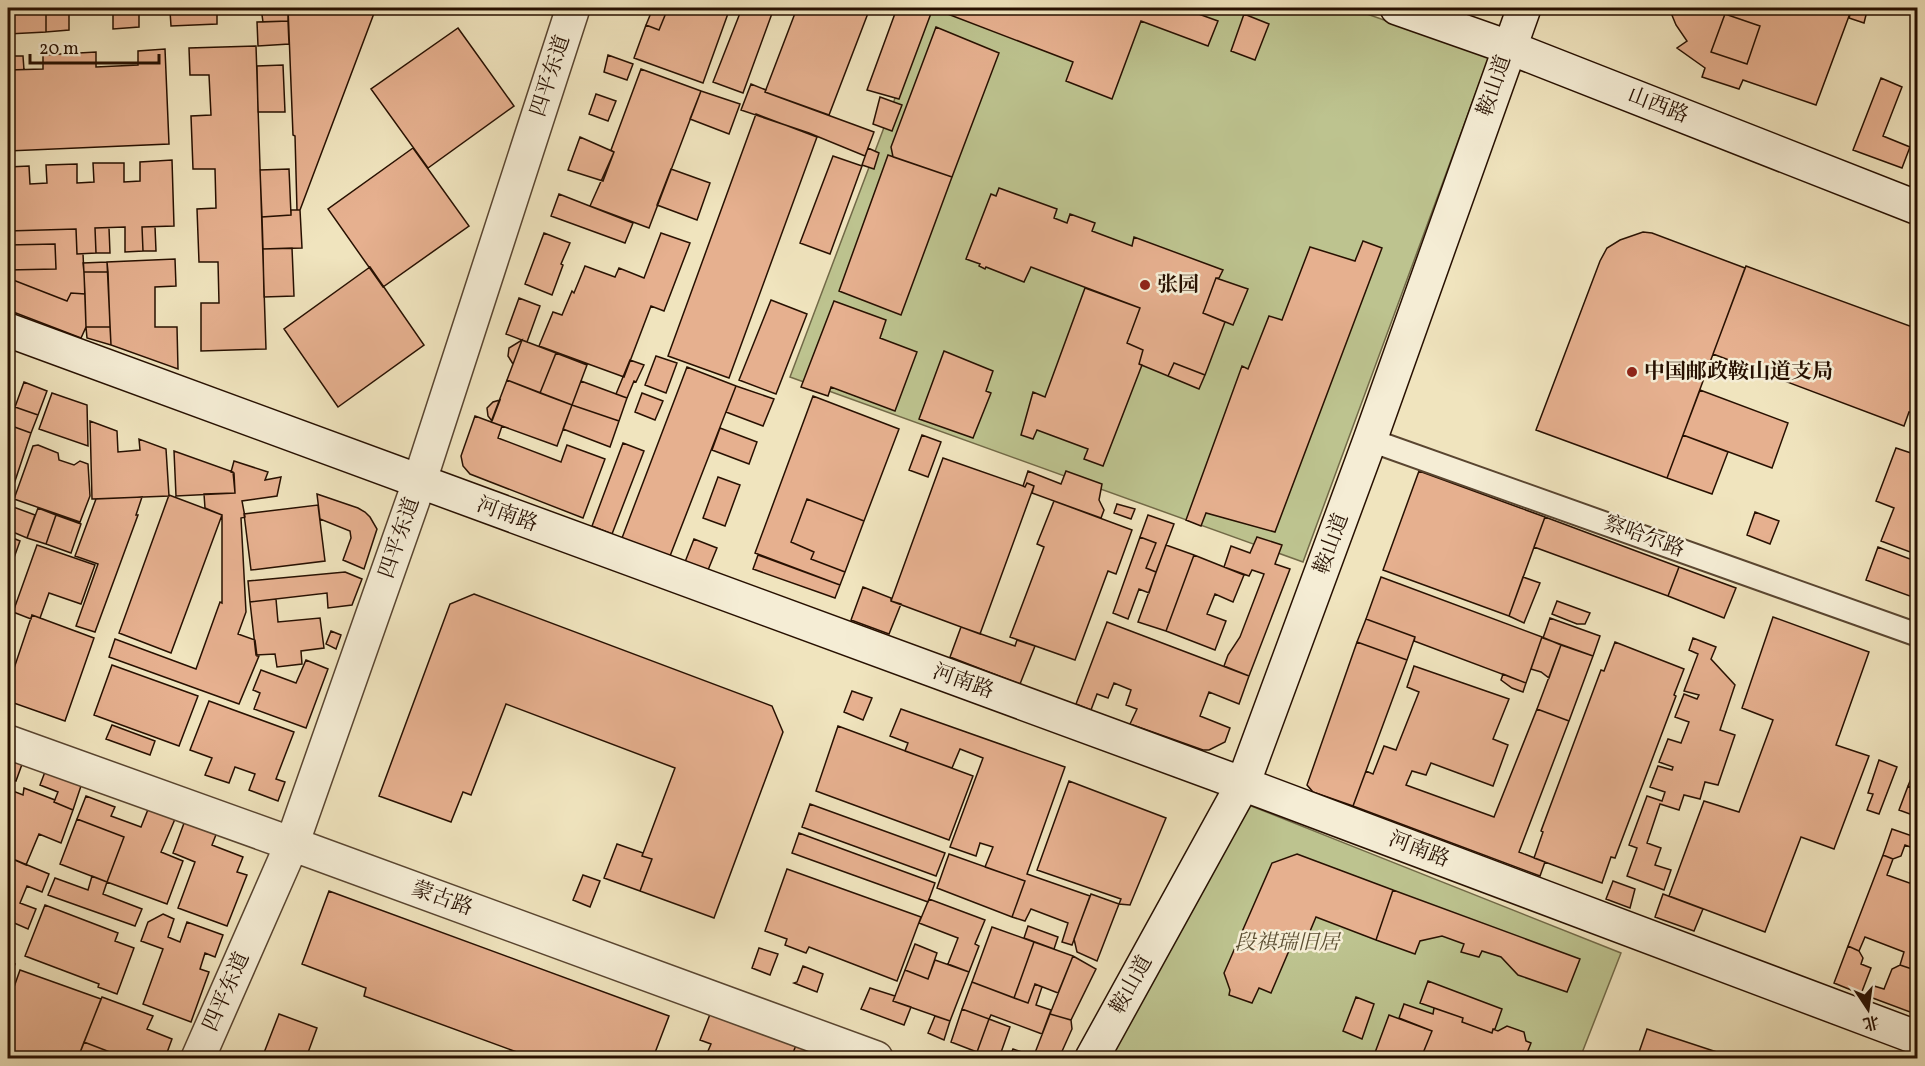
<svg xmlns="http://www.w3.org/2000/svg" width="1925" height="1066" font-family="Vollkorn,'Noto Serif SC',serif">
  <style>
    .green { fill: #bdc38f; stroke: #726a48; stroke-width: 1.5 }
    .building { fill: #e6b08f; stroke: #271001; stroke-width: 1.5 }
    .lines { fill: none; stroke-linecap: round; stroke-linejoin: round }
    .lane-casing { stroke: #594530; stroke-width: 26 }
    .street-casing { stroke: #594530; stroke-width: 36 }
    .secondary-casing { stroke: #271001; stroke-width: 36 }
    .lane { stroke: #f5edd5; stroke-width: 22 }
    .street { stroke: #f5edd5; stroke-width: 33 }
    .secondary { stroke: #f5edd5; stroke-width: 33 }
    .poi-dot { fill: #8f2418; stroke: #f5edd5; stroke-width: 2 }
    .labels { text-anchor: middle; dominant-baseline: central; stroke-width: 5; stroke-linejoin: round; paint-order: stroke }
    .street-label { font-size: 21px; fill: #271001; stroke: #f5edd5 }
    .poi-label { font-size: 21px; font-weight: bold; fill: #271001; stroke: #f5edd5; text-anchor: start }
    .park-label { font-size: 21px; font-style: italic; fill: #5c4f33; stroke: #f5edd5 }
  </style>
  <rect width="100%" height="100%" fill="#f0e4be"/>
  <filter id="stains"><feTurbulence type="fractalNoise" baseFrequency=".00333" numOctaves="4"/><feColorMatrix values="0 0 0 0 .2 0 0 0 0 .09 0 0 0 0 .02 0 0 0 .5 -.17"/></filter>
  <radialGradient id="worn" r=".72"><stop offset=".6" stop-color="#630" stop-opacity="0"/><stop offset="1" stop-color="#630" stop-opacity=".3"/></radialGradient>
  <path class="green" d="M929,8H1350L1489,57L1303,562L790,377Z
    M1231,798L1621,953L1580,1058H1101Z"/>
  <path class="building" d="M11,8H46V32L8,34V18Z
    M46,8H139V27L113,29V13L69,14V30L46,32Z
    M145,8H247L217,10V24L171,26L170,11L145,12Z
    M261,8H288V21L263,22Z
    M288,8H376L300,210H297L295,136L293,135Z
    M653,8H668L659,30L646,25Z
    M668,8H730L703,83L634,58L646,25L659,30Z
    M742,8H774L743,93L713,82Z
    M797,8H870L829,115L765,92Z
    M897,8H933L899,99L867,90Z
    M932,8H1077L1092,13L1094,8H1182L1218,21L1208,46L1141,21L1112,99L1066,81L1073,62Z
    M1669,8H1852L1816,105L1743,80L1739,89L1702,77L1705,68L1677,48L1687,41L1676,25Z
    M1852,8L1864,10L1866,15L1864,23L1849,18Z
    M1244,14L1269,24L1255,60L1231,51Z
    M1725,14L1760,26L1747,64L1711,52Z
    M288,21L289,44L258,46L257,22Z
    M936,27L999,53L952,177L893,157L891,147Z
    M458,28L514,106L428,168L371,89Z
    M256,46L266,349L201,351V303H219L218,262H199L197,209L216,208L215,169H193L191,116L211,115L209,75H190L189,48Z
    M165,49L169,144L8,151V70L43,69V55L96,52V67L138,65V51Z
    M608,55L633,64L627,80L604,72Z
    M8,56H23L24,70H8Z
    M283,65L285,112H258L257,66Z
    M641,69L701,91L649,228L590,206L614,152L611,150Z
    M1881,78L1902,87L1883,136L1910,147L1902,168L1853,150Z
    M751,84L766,90L765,92L874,132L865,156L809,133L741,110Z
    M701,91L740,104L729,134L690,119Z
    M596,94L616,101L608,121L589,114Z
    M880,97L902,105L892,131L873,124Z
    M756,114L817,137L729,378L668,356Z
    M580,137L614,152L603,181L568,170Z
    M413,148L469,226L383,287L328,209Z
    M868,148L879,153L874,169L862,165Z
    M8,151H11L12,167H8Z
    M888,155L952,177L901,315L839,291Z
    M833,156L862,166L830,254L800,243Z
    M172,160L174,226L142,227L143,251L125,252V227L95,228L96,253L77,254L76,229L8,231V167L29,166L30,184L47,183L46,165L77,164V183L94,182L93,163H124V182L140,181V162Z
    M289,169L291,215L262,217L260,170Z
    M671,169L710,183L697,220L657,205Z
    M999,188L1057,209L1054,218L1067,223L1070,214L1095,223L1092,231L1132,246L1134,237L1223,270L1219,278H1216L1203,313L1225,322L1205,375L1174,363L1168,376L1139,364L1143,350L1127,343L1140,308L1031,267L1024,282L986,267L985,269L979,266L980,264L966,259L991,194L996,196Z
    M559,194L633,223L625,243L551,216Z
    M291,210H300L302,248L263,249L262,217L291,215Z
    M142,227H155L156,251H143Z
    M95,228H109L110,253H96Z
    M76,229L77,254H83L85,294L71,293L67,301L8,278V231Z
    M1643,232L1652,233L1745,268L1667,478L1536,430L1600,261L1607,248L1620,240Z
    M544,233L570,243L561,264L563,265L552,295L525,284Z
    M661,233L690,243L664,311L651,306L624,377L539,346L553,312L562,315L572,291L574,293L585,266L615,277L619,268L644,278Z
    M1363,241L1382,248L1275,532L1206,513L1201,526L1186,520L1242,366L1248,369L1269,316L1282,320L1310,247L1355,261Z
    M55,244L56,269L8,270V245Z
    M292,248L294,296L264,297L263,249Z
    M175,259L176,286L155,287V327H177L178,369L111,345L107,262Z
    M107,262L108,272H84L83,263Z
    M1746,266L1918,329V415L1909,412L1904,426L1713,354Z
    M370,267L424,345L338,407L284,329Z
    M84,272H108L110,327H86Z
    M8,278L67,301L71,293L85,294L86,327L81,338L8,310Z
    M1216,278L1248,289L1233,325L1203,313Z
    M1085,288L1140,308L1127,343L1143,350L1139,364L1142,365L1103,466L1084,459L1088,449L1037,430L1033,439L1021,435L1033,392L1045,397Z
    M519,298L540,306L527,342L506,334Z
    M771,300L807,314L776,394L739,380Z
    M834,301L886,320L880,338L917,352L895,411L831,387L828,396L801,387Z
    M86,327H110L111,345L87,338Z
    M522,340L556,353L540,393L507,380Z
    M522,340L513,364L508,356L509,348Z
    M944,351L993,371L986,391L991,393L973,438L919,419Z
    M556,353L587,365L572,405L540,393Z
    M656,356L677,363L666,393L645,385Z
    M630,360L644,365L636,382L634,381L627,398L616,394Z
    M1174,363L1205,375L1199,389L1168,376Z
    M687,367L736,386L670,556L622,538Z
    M507,380L572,405L557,446L491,422Z
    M581,381L627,398L619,421L572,405Z
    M24,382L47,391L38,415L15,407Z
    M736,386L774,399L763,426L726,412Z
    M1700,390L1788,423L1772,468L1683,435Z
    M52,393L87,405L88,446L39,429Z
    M642,393L663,401L655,420L635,412Z
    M813,396L899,429L864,521L807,499L791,542L814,552L811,559L845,572L840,585L755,553Z
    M500,400L492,421L488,416L487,408L493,402Z
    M572,405L619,421L610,447L563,429Z
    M15,407L38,415L31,433L9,425Z
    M475,416L502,426L498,438L561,462L567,445L605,459L583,518L470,474L463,466L461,456Z
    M90,421L117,431L118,452L140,450L139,439L166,449L169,496L92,499Z
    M9,425L31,433L14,484L8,482Z
    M720,428L757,442L749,464L712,450Z
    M922,435L941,442L928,477L909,470Z
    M1683,435L1728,452L1712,494L1667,478Z
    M623,443L644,451L612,534L592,526Z
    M1918,444V555L1881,541L1894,508L1876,501L1896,448L1914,454Z
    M38,445L58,453L59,460L74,465L80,461L88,464L90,496L80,522L14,499L33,446Z
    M174,451L233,472L235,493L176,496Z
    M943,458L1023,486L1025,487L1027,483L1034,486L980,634L891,601Z
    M234,461L268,472L265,480L281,477L277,496L242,501L245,517L241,518L246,612L238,634L255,640L257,656H259L239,704L109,657L115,639L196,669L220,602L222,603V515L205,508L204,494L235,493L234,473L231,472Z
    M1028,471L1061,484L1066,471L1102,484L1099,500L1104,510L1101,518L1032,493L1034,486L1027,483L1025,487L1023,486Z
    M1419,471L1545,517L1509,616L1383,570Z
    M718,477L740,485L725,526L703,518Z
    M8,482L14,484L8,500Z
    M317,494L358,508L365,512L370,517L377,529L364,569L343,560L351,538L350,531L320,519Z
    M169,495L222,515L171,653L119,633Z
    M142,497L136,515H138L95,632L76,626L98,564L75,556L96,499Z
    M807,499L864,521L845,572L811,559L814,552L791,542Z
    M1054,501L1132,530L1116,574L1108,571L1075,660L1010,637L1044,547L1037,544Z
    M1117,504L1135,509L1131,519L1114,513Z
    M8,505L35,515L27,538L8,530Z
    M318,505L325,561L251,570L244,514Z
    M38,508L56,515L46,544L27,538Z
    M1755,512L1779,521L1770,544L1747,535Z
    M56,515L81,524L71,553L46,544Z
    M1148,515L1174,524L1156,572L1146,568L1156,543L1140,537Z
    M1545,517L1679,567L1668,596L1534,547Z
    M8,536L20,541L11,566L8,564Z
    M1140,537L1156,543L1146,568L1156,572L1149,593L1139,589L1128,619L1113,613Z
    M1257,537L1282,545L1275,564L1290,569L1249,676L1224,666L1228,655L1240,637L1264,574L1252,570L1249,576L1224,567L1231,546L1250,553Z
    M694,539L717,548L708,570L685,562Z
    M37,545L95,565L81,604L49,593L40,618L32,615L31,619L13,612Z
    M1166,545L1194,555L1166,631L1138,622Z
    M1878,547L1918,562V599L1866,580Z
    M758,555L840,585L835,598L753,569Z
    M1194,555L1244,575L1233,602L1215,594L1207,614L1226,621L1215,650L1166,631Z
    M1679,567L1736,588L1724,618L1668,596Z
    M345,572L362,579L352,605L328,608L327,593L250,602L248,581Z
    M1381,577L1542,637L1526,683L1414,641L1415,637L1366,619Z
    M1523,577L1540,583L1524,623L1509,616Z
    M863,587L891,598V601L901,604L889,634L851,620Z
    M474,594L772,706L783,732L714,918L640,891L652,859L642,856L675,768L506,704L471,795L463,792L451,822L379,796L450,604Z
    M276,599L278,622L320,618L324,648L301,651L302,664L277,667L275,654L256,655L250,602Z
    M1557,601L1590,613L1585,624H1577L1552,614Z
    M32,615L94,638L65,721L8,701V686Z
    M1773,617L1869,652L1836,745L1869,756L1834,849L1801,837L1765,932L1669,896L1704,801L1739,812L1773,720L1742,708Z
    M1550,618L1600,636L1593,656L1543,638Z
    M1366,619L1415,637L1407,660L1357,642Z
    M1107,622L1249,676L1239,704L1209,692L1200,716L1230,728L1225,742L1209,750H1203L1130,724L1137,709L1126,705L1131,690L1114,683L1108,698L1097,694L1091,710L1076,704Z
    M961,627L1015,646L1017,640L1035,646L1020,684L950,657Z
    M331,631L341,635L336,649L326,644Z
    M1542,637L1561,645L1549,678L1541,672L1531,669Z
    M1693,638L1716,647L1711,659L1735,685L1720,730L1735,735L1718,785L1705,782L1700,799L1684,795L1679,810L1660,804L1647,843L1661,848L1655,865L1671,870L1664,890L1627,876L1637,848L1629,845L1647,796L1662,801L1665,792L1650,787L1658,766L1672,770L1673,767L1659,762L1668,739L1681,743L1689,722L1675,717L1684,694L1697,699L1699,695L1684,691L1698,654L1689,650Z
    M1357,642L1407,660L1353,806L1313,792L1307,785Z
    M1615,642L1684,669L1674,695L1676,696L1615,858L1611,857L1602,883L1534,858L1543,832L1541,831L1601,670L1604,671Z
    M1561,645L1593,656L1569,721L1537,709Z
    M306,660L328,669L306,728L254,709L260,693L253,690L261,670L296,683Z
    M112,665L198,696L179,746L94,715Z
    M1414,666L1509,699L1493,739L1508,745L1493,786L1431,763L1426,775L1412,771L1406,785L1494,817L1537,709L1569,721L1519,852L1545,862L1540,876L1353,806L1366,771L1373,774L1384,746L1396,750L1419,692L1407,687Z
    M1503,674L1526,683L1523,692L1512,688L1501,680Z
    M852,691L872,698L863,720L844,712Z
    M209,701L294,732L276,779L285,782L278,801L249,790L255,774L235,767L229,783L205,775L212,758L190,750Z
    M901,709L1065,767L1027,874L1090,896L1072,945L1062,942L1068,923L1031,909L1025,921L1012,917L1025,881L985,867L993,847L980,843L976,856L950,847L983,758L960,749L952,768L905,751L908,743L890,736Z
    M112,725L155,741L150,755L106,739Z
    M838,726L973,776L949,840L816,791Z
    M8,749L25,756L16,781L8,778Z
    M1879,760L1897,767L1879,814L1867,810L1873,794L1868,793Z
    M1918,761V790L1908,786Z
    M48,764L84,777L73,810L54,802L58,792L40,785Z
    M1069,781L1166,818L1130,905L1119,904L1121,899L1037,870Z
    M1908,786L1918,790V817L1899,810Z
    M24,788L55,800L54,802L73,810L61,843L39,834L26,865L8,857V789L23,795Z
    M86,796L115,807L111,816L141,827L151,802L178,812L161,852L183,861L167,904L107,882L124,837L77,819Z
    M810,804L945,853L936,876L802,827Z
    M187,815L219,827L212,845L243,857L237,872L247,875L227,926L178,908L195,862L173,853Z
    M77,819L124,837L107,882L60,864Z
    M1892,829L1918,838V850L1905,845L1901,856L1893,859L1883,855Z
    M799,833L935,883L928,902L792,853Z
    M617,844L643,853L642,856L652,859L640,891L604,878Z
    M949,854L1025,881L1012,917L937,888Z
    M1297,854L1393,890L1376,940L1316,917L1308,936L1297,932L1271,993L1259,988L1252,1003L1229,995L1230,990L1224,973L1272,863Z
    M1883,855L1893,859L1887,875L1918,886V971L1900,965L1904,952L1865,937L1859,951L1848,946Z
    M8,857L49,874L42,892L27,886L20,903L36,909L28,929L12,922L8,934Z
    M787,869L921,917L897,981L809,947L806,953L785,945L787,939L765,931Z
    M583,875L600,881L590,907L573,900Z
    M92,876L107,882L103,894L142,909L135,926L48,895L55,878L88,890Z
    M1613,881L1635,889L1630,908L1606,899Z
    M1393,890L1580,959L1567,992L1518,975L1501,957L1482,951L1479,957L1461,952L1464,944L1442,936L1420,941L1415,954L1376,940Z
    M329,891L669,1016L653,1058H533L364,996L366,988L302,964Z
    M1091,894L1119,904L1097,961L1077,952L1074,939Z
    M1663,894L1703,909L1694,931L1655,917Z
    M929,899L985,920L975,944L979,946L969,972L948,964L958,938L919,923Z
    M45,905L118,933L115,941L134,948L117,994L98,987L99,984L25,956Z
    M163,914L174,919L168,937L180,942L187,922L223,935L215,957L205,953L200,969L209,972L191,1022L143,1004L163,949L141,941L148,922Z
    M1028,926L1058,937L1054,949L1024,938Z
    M992,927L1034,942L1014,998L972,982Z
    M1034,942L1073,956L1058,993L1035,984L1028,1003L1014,998Z
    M915,944L937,953L928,979L905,970Z
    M1848,946L1859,951L1863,958L1861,964L1871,968L1861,994L1834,983Z
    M759,948L778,954L770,975L752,968Z
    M1073,956L1096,969L1071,1020L1050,1014Z
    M935,960L969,972L950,1021L893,1001L905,970L928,979Z
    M8,961L15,964L8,982Z
    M1900,965L1918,971V1015L1870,997L1874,986L1884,989L1892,969Z
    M803,966L823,974L817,992L794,983L797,982Z
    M20,970L101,999L78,1058H8V1004Z
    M1428,981L1502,1009L1495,1029H1493L1492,1033L1462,1022L1463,1018L1420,1003Z
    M972,982L1028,1003L1035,984L1042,987L1036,1005L1051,1010L1042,1034L991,1015L989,1019L962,1009Z
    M870,988L895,996L893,1001L911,1007L904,1025L861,1009Z
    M102,997L153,1016L147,1029L172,1039L165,1058H122L123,1057L84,1042Z
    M1356,997L1374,1004L1362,1039L1343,1031Z
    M714,1004L800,1035L791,1058H705L711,1044L700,1040Z
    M1404,1004L1433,1014L1434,1008L1463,1018L1462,1022L1492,1033L1493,1029L1498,1031L1507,1026L1524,1032L1526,1041L1531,1043L1525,1058H1421L1432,1031L1399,1018Z
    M962,1009L989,1019L977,1052L951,1042Z
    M279,1014L317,1028L306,1058H262Z
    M1050,1014L1071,1020L1072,1029L1059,1058H1033Z
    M1389,1015L1432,1031L1421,1058H1373Z
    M935,1016L950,1021L944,1040L928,1033Z
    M989,1019L1010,1027L999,1058L977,1052Z
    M1647,1029L1735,1058H1637Z
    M800,1035L865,1058H791Z
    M84,1042L123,1057L122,1058H88L79,1055Z
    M1013,1049L1034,1056L1033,1058H1009Z"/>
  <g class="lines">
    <g class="lane-casing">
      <path id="lane" d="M1370,440L1918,635"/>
    </g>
    <g class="street-casing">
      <path id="street" d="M8,742L292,844L876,1058
        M198,1058L292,844L419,483L573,8"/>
    </g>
    <g class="secondary-casing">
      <path id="secondary" d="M1397,8L1508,47L1918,208
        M8,330L1243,784L1918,1038
        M1092,1058L1243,784L1370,440L1524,8"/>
    </g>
    <use href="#lane" class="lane"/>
    <use href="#street" class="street"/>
    <use href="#secondary" class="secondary"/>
  </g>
  <g class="poi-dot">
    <circle cx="1145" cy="285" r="6"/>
    <circle cx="1632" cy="372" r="6"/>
  </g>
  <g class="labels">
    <g class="street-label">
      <text transform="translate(551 76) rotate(-72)">四平东道</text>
      <text transform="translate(1495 86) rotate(-71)">鞍山道</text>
      <text transform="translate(1658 106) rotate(21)">山西路</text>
      <text transform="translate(507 515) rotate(20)">河南路</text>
      <text transform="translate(1644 537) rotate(20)">察哈尔路</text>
      <text transform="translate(400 538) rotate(-71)">四平东道</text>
      <text transform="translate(1332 544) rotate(-70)">鞍山道</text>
      <text transform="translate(963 682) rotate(20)">河南路</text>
      <text transform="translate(1419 850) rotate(21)">河南路</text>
      <text transform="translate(442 899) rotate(20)">蒙古路</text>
      <text transform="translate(1132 985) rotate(-61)">鞍山道</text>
      <text transform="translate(227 992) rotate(-66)">四平东道</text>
    </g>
    <g class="poi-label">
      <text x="1157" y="285">张园</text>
      <text x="1644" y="372">中国邮政鞍山道支局</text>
    </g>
    <g class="park-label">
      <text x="1287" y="943">段祺瑞旧居</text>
    </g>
  </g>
  <rect width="1925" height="1066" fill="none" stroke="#f0e4be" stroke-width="30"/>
  <rect x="9" y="9" width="1907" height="1048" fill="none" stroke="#271001" stroke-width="3"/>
  <rect x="15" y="15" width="1895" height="1036" fill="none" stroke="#271001" stroke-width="1.5"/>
  <g transform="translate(1868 1009) rotate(167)" stroke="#f5edd5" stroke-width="4.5" paint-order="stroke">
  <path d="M0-4.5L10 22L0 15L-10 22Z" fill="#271001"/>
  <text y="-9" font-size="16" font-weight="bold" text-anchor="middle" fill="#271001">北</text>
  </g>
  <path d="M30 54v9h129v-9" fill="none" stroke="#271001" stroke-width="3"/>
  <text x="39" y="54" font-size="18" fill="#271001" stroke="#f5edd5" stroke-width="4.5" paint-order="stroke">20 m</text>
  <rect width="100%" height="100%" filter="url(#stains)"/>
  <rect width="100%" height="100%" fill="url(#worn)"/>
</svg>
